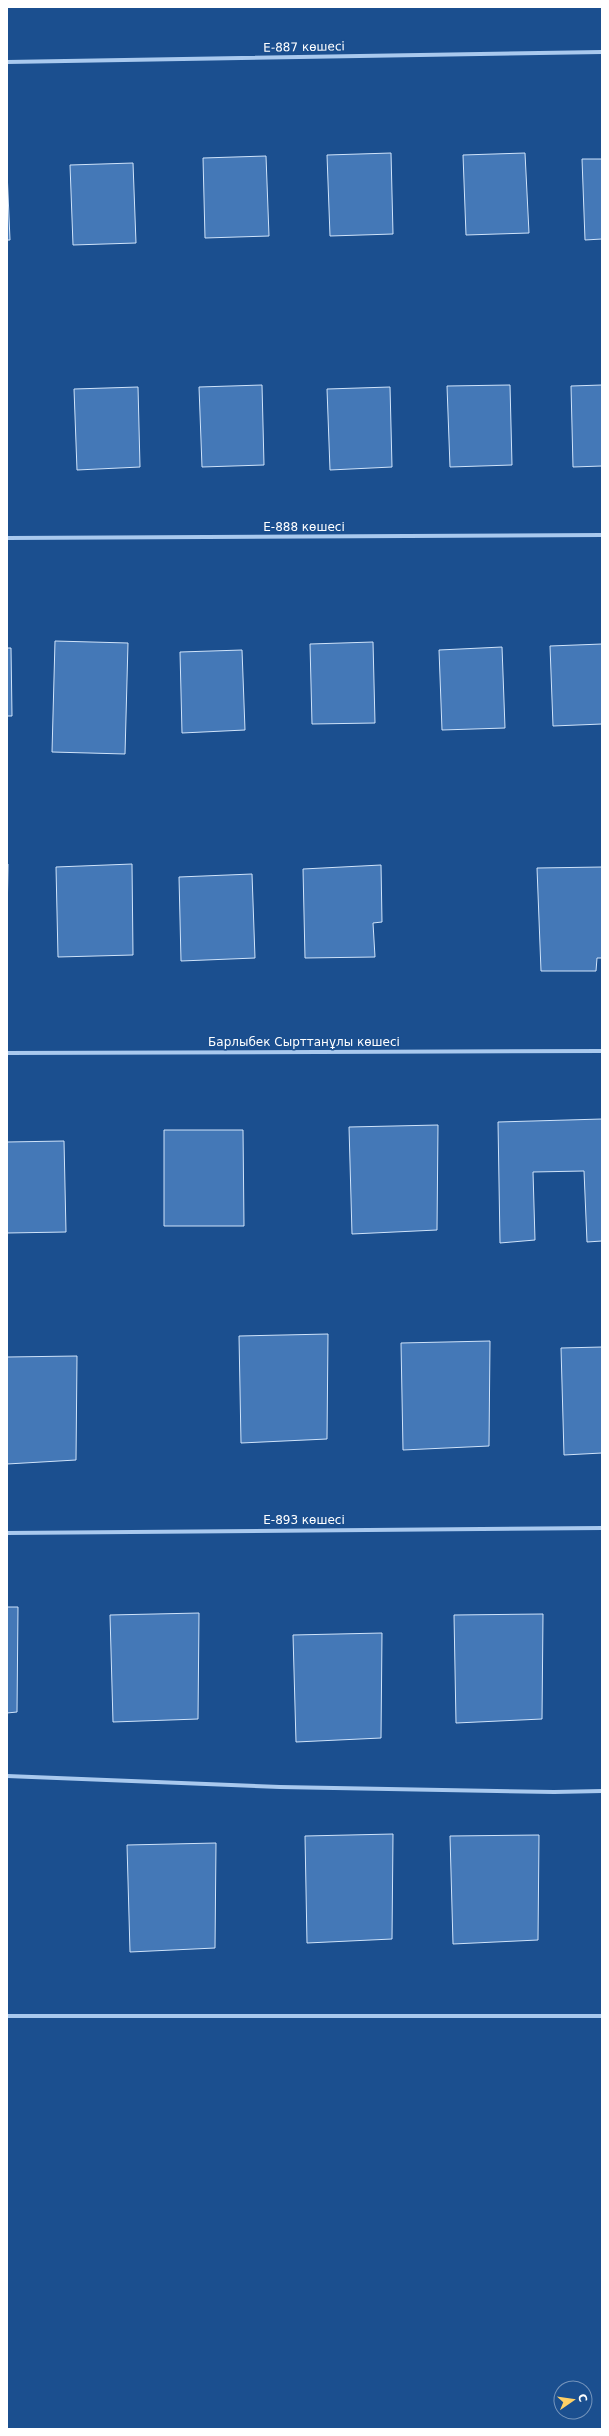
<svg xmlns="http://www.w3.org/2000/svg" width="609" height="2436" font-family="'DejaVu Sans',sans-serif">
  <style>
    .building { fill: #4478b7; stroke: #cfe3fa }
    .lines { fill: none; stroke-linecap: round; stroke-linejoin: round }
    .minor { stroke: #a9c9ee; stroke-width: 4 }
    .labels { text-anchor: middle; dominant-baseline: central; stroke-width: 3; stroke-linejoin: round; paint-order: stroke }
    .street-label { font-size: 12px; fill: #fff; stroke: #1b4f8f }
  </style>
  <rect width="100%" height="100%" fill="#1b4f8f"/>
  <path class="building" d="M391,153L393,234L330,236L327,155Z
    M525,153L529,233L466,235L463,155Z
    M266,156L269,236L205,238L203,158Z
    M582,159H602V239L585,240Z
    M133,163L136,243L73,245L70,165Z
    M7,171L10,240H7Z
    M262,385L264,465L202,467L199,387Z
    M510,385L512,465L450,467L447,386Z
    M602,385V466L573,467L571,386Z
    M138,387L140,467L77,470L74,389Z
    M390,387L392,467L330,470L327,389Z
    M55,641L128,643L125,754L52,752Z
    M373,642L375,723L312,724L310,644Z
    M602,644V724L553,726L550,646Z
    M502,647L505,728L442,730L439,650Z
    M7,648H11L12,716H7Z
    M242,650L245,730L182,733L180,652Z
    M7,864H8L7,922Z
    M132,864L133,955L58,957L56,867Z
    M381,865L382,922L373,923L375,957L305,958L303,869Z
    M602,867V958H597L596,971H541L537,868Z
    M252,874L255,958L181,961L179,877Z
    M602,1119V1241L587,1242L584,1171L533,1172L535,1240L500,1243L498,1122Z
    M438,1125L437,1230L352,1234L349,1127Z
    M164,1130H243L244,1226H164Z
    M64,1141L66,1232L7,1233V1142Z
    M328,1334L327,1439L241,1443L239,1336Z
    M490,1341L489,1446L403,1450L401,1343Z
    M602,1347V1453L564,1455L561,1348Z
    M77,1356L76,1460L7,1464V1357Z
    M7,1607H18L17,1712L7,1713Z
    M199,1613L198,1719L113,1722L110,1615Z
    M543,1614L542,1719L456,1723L454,1615Z
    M382,1633L381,1738L296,1742L293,1635Z
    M393,1834L392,1939L307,1943L305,1836Z
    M539,1835L538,1940L453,1944L450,1836Z
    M216,1843L215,1948L130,1952L127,1845Z"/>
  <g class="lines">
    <path class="minor" d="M7,62L602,52
      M7,538L602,535
      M7,1053L602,1051
      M7,1533L602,1528
      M7,1776L280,1787L554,1792L602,1791
      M7,2016H602"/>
  </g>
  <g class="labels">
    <g class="street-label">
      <text transform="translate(304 47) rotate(-1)">Е-887 көшесі</text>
      <text x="304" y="527">Е-888 көшесі</text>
      <text x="304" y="1042">Барлыбек Сырттанұлы көшесі</text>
      <text x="304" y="1520">Е-893 көшесі</text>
    </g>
  </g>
  <rect width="609" height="2436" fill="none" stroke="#ffffff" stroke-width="16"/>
  <g transform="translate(573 2400) rotate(77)"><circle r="19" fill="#1b4f8f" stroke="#7695bc"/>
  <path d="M0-3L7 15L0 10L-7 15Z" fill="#ffd166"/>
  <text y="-6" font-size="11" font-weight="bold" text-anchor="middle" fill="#ffffff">С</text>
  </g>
</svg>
